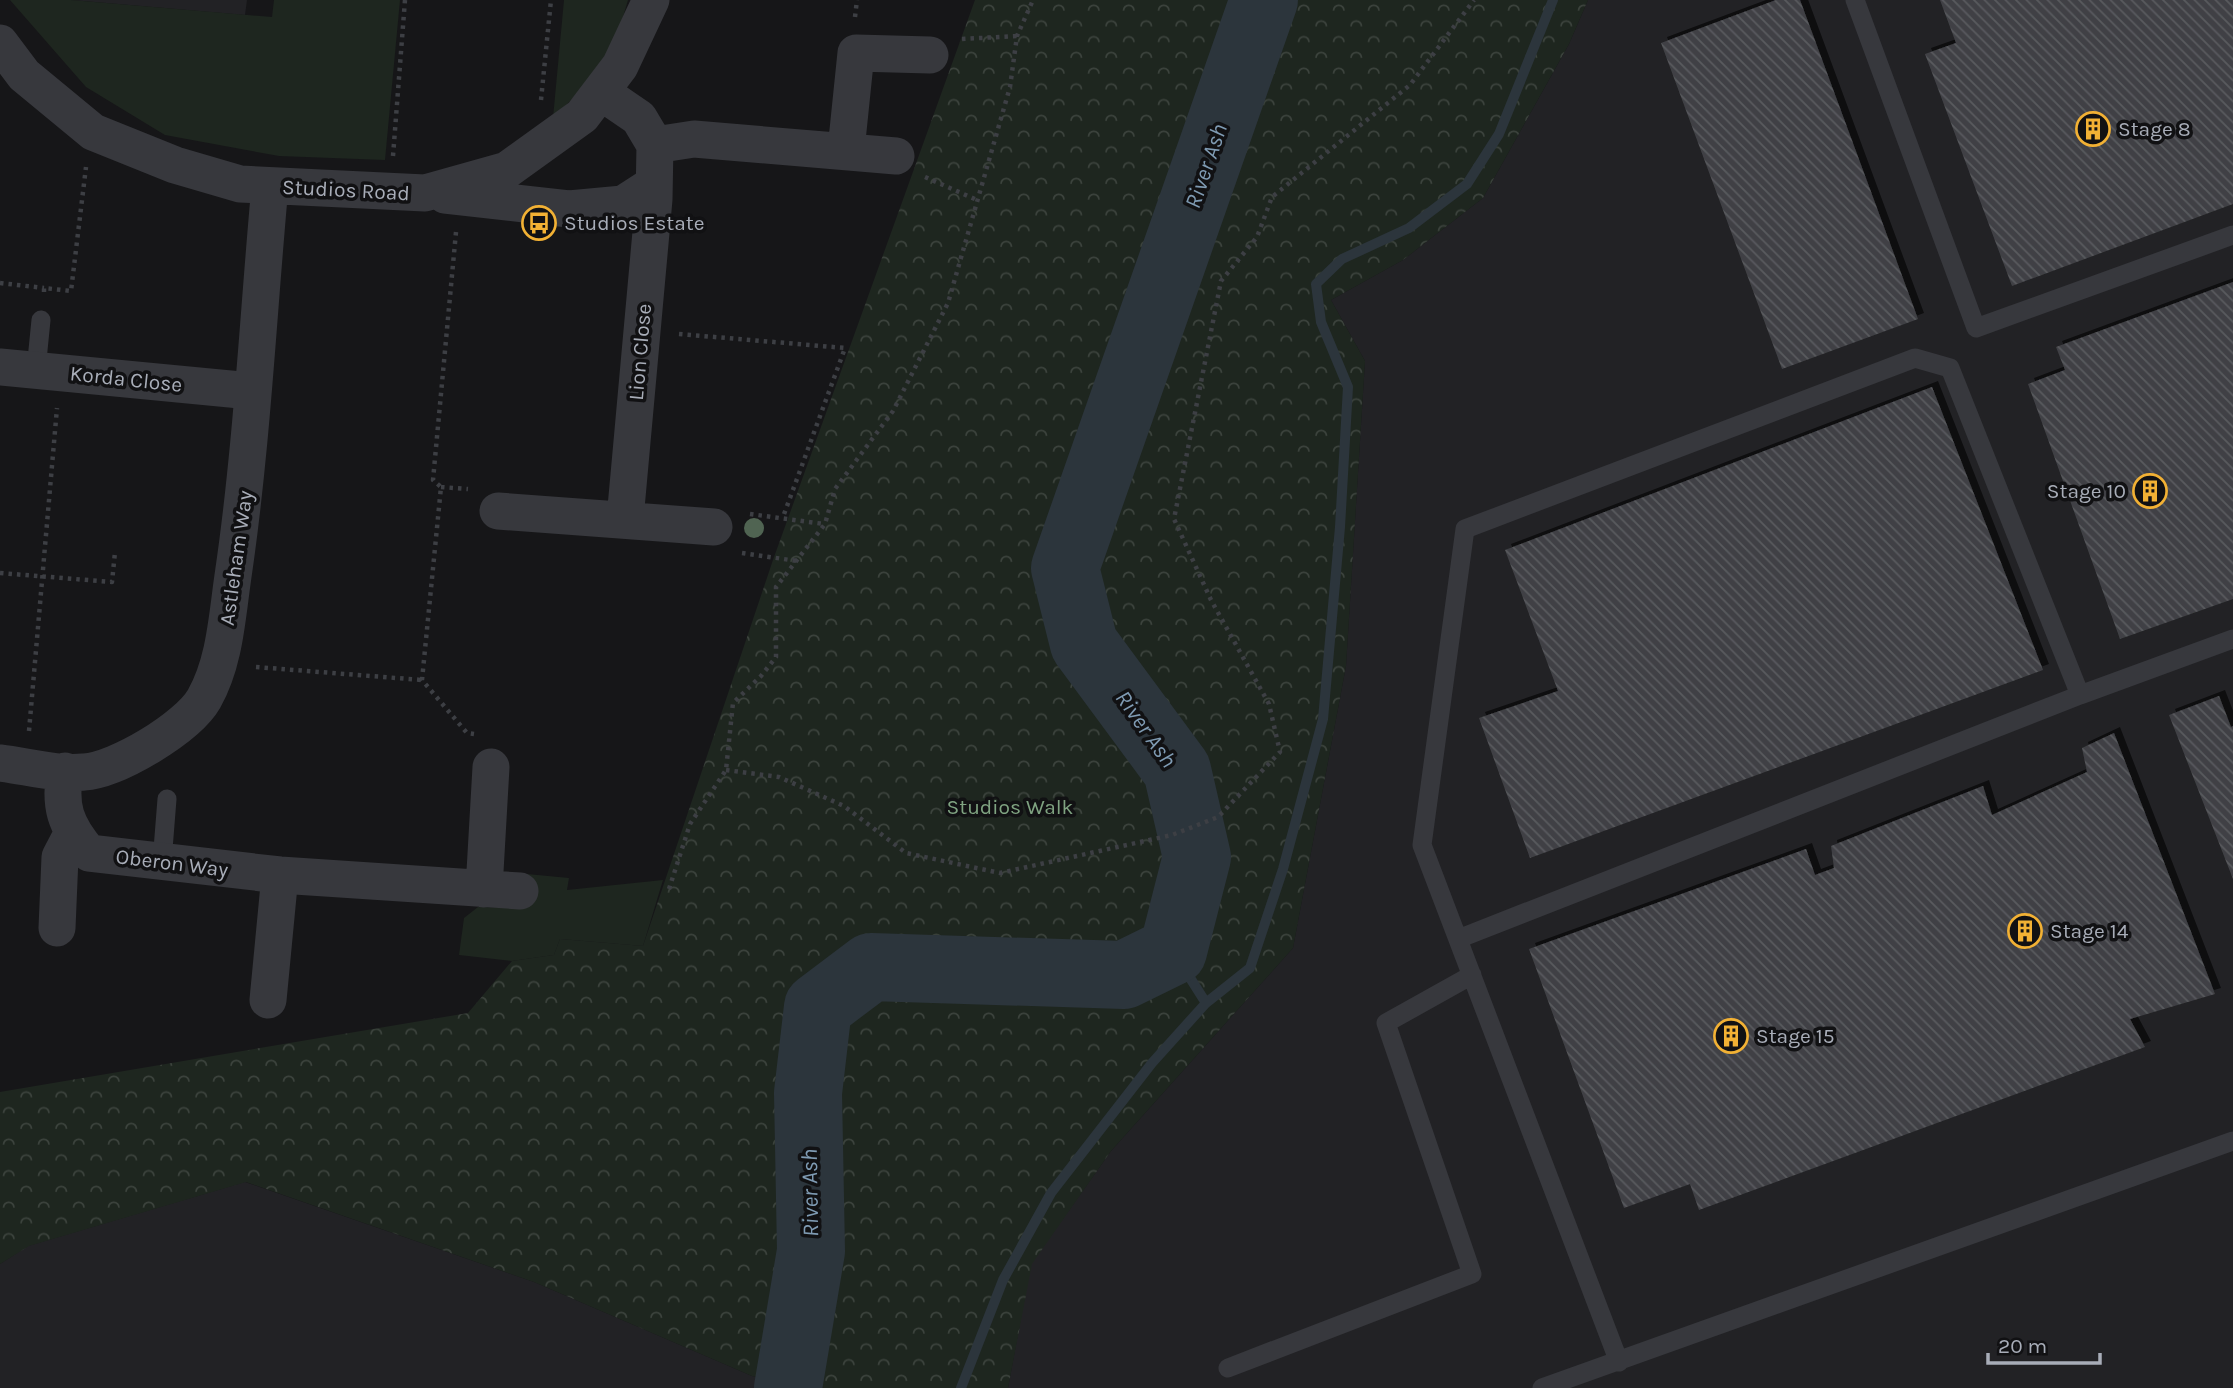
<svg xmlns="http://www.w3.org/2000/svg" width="2233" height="1388" font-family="Karla,sans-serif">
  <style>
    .built { fill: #222225 }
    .green { fill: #1e261f }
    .forest { fill: url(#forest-crowns) }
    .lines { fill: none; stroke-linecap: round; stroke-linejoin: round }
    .stream { stroke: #2c353c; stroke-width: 10 }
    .river { stroke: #2c353c; stroke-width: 68 }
    .building { fill: url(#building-back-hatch); filter: url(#shadow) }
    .path { stroke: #3d3f44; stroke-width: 4.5; stroke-dasharray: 3.5 5; stroke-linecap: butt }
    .lane { stroke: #37383d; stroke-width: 19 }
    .street { stroke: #37383d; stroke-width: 37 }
    .tree { fill: #506452 }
    .labels { text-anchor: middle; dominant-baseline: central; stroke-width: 7; stroke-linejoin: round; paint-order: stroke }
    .poi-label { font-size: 21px; fill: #a8adb8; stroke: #111113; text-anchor: start }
    .street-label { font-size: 21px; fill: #a8adb8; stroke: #111113 }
    .park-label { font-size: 21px; fill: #7fa381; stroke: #111113 }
    .water-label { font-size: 23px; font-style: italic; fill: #7f9bb3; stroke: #111113 }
  </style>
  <defs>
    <pattern id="forest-crowns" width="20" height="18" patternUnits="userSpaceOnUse" patternTransform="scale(1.75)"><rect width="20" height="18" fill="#1e261f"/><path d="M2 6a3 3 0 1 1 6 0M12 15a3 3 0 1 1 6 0" fill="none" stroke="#3c433d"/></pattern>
    <pattern id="building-back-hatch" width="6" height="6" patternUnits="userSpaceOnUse" patternTransform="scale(1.75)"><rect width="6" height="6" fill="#404145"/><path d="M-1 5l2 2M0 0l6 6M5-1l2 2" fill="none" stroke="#595a5e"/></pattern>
    <filter id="shadow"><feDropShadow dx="6" dy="-6" stdDeviation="0" flood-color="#0009"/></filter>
  </defs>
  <rect width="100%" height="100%" fill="#161618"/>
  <path class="built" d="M71,0H247L245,15Z
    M1588,0H2233V1388H1008L1031,1264L1111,1151L1293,948L1346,666L1365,361L1331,300L1403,260L1483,198L1569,44Z
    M245,1182L534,1282L752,1376L821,1388H0V1264L28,1246Z"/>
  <path class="green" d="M10,0H71L272,17L274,0H400L385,160L279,156L165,135L86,87Z
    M564,0H628L620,27L595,76L553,118Z
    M527,874L569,878L567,890L663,880L643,946L560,939L554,955L512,961L459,955L464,918L478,907L525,908Z"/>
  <path class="forest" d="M975,0H1588L1569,44L1483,198L1403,260L1331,300L1365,361L1346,666L1293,948L1111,1151L1032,1264L1008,1388H821L752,1376L534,1282L246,1182L29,1246L0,1264V1092L468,1013L512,961L554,955L560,939L643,946L773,560Z"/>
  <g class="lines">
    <path class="stream" d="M1173,951L1206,1003
      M961,1388L1003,1280L1051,1193L1152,1063L1206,1003L1250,968L1283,869L1323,719L1340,527L1348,387L1321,322L1316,284L1342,259L1409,228L1467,184L1499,134L1553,0"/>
    <path class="river" d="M788,1388L811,1251L808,1093L818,1007L871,967L1124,975L1173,951L1197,857L1177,770L1084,644L1065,568L1264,0"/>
  </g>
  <path class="building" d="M1776,0H1800L1918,319L1782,369L1661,43Z
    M1940,0H2233V204L2012,286L1925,54L1956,43Z
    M2233,282V599L2120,639L2028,384L2065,370L2056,347Z
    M1932,387L2043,670L1530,858L1479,718L1558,691L1505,550Z
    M2219,696L2231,727L2233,726V879L2169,715Z
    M2114,733L2215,994L2130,1019L2145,1047L1699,1210L1690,1184L1624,1208L1529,949L1806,849L1815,875L1834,868L1831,846L1983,786L1992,815L2087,772L2082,748Z"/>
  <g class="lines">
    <path class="path" d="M855,17L857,0
      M962,39L1017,36
      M541,100L551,0
      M393,156L405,0
      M925,177L977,200
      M456,232L433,480L441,487L422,680L467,733L474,734
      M0,283L44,288
      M44,292V288L71,291L86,167
      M679,334L845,348L783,517
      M441,487L468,489
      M750,514L824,524
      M742,553L797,561
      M0,573L112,582L115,552
      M256,667L422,680
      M29,731L57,408
      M726,770L779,777L844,806L906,853L1000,873L1172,835L1218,817L1280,752L1269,704L1211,600L1174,519L1221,281L1257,237L1272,197L1410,85L1474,0
      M669,889L690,824L726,770L733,703L761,676L776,657V587L825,524L835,489L893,411L948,303L1010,87L1017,36L1033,0"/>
    <path class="lane" d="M1855,0L1976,328L2233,235
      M36,370L41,320
      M162,862L167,799
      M1458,939L2080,695L2233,639
      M1619,1362L1422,845L1465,529L1915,358L1950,368L2080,695
      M1228,1368L1472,1274L1386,1023L1472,975
      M1542,1388L2233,1141"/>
    <path class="street" d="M0,43L24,75L93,132L175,165L240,184L425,193L507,170L582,116L620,66L651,0
      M601,92L639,118L655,145L654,199L625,519
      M655,145L694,139L896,156
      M846,150L856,53L930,55
      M445,195L569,209L623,204L654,184
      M0,367L251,391
      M498,511L714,527
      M0,763C26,766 58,775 84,772C117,770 187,728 204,699C225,662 227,617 233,576C252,447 258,316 270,186
      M65,771C59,806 65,825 89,853L280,875L520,891
      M484,889L491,767
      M57,928L60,857L72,834
      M268,1000L280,875"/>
  </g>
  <circle class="tree" cx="754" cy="528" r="10"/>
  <defs>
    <g id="building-ring" transform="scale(1.75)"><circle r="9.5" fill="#111113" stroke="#f2b134" stroke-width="1.5"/><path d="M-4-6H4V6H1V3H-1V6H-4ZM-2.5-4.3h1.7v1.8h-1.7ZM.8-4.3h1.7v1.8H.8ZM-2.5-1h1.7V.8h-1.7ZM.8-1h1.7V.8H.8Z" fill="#f2b134"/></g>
    <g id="bus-ring" transform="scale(1.75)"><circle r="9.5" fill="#111113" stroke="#f2b134" stroke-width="1.5"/><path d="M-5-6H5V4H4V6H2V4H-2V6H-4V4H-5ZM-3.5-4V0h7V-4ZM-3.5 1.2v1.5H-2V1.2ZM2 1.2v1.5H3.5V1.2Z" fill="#f2b134"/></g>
  </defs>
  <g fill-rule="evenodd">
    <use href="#building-ring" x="2093" y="129"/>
    <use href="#bus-ring" x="539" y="223"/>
    <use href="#building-ring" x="2150" y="491"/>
    <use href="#building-ring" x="2025" y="931"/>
    <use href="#building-ring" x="1731" y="1036"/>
  </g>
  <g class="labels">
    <g class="poi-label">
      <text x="2118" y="129">Stage 8</text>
      <text x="564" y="223">Studios Estate</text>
      <text x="2126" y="491" text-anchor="end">Stage 10</text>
      <text x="2050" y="931">Stage 14</text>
      <text x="1756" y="1036">Stage 15</text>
    </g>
    <g class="street-label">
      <text transform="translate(346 190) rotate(3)">Studios Road</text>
      <text transform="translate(640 352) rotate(-85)">Lion Close</text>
      <text transform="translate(126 379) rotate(6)">Korda Close</text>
      <text transform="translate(236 558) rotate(-82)">Astleham Way</text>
      <text transform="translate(172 863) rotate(7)">Oberon Way</text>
    </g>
    <g class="park-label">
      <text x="1010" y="807">Studios Walk</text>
    </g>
    <g class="water-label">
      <text transform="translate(1206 166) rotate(-71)">River Ash</text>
      <text transform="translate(1146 729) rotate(55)">River Ash</text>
      <text transform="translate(810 1193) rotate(-91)">River Ash</text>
    </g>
  </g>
  <path d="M1988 1353v10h112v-10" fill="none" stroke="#a8adb8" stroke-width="3.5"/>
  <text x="1998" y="1353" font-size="21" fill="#a8adb8" stroke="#111113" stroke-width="5" paint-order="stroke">20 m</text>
</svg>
